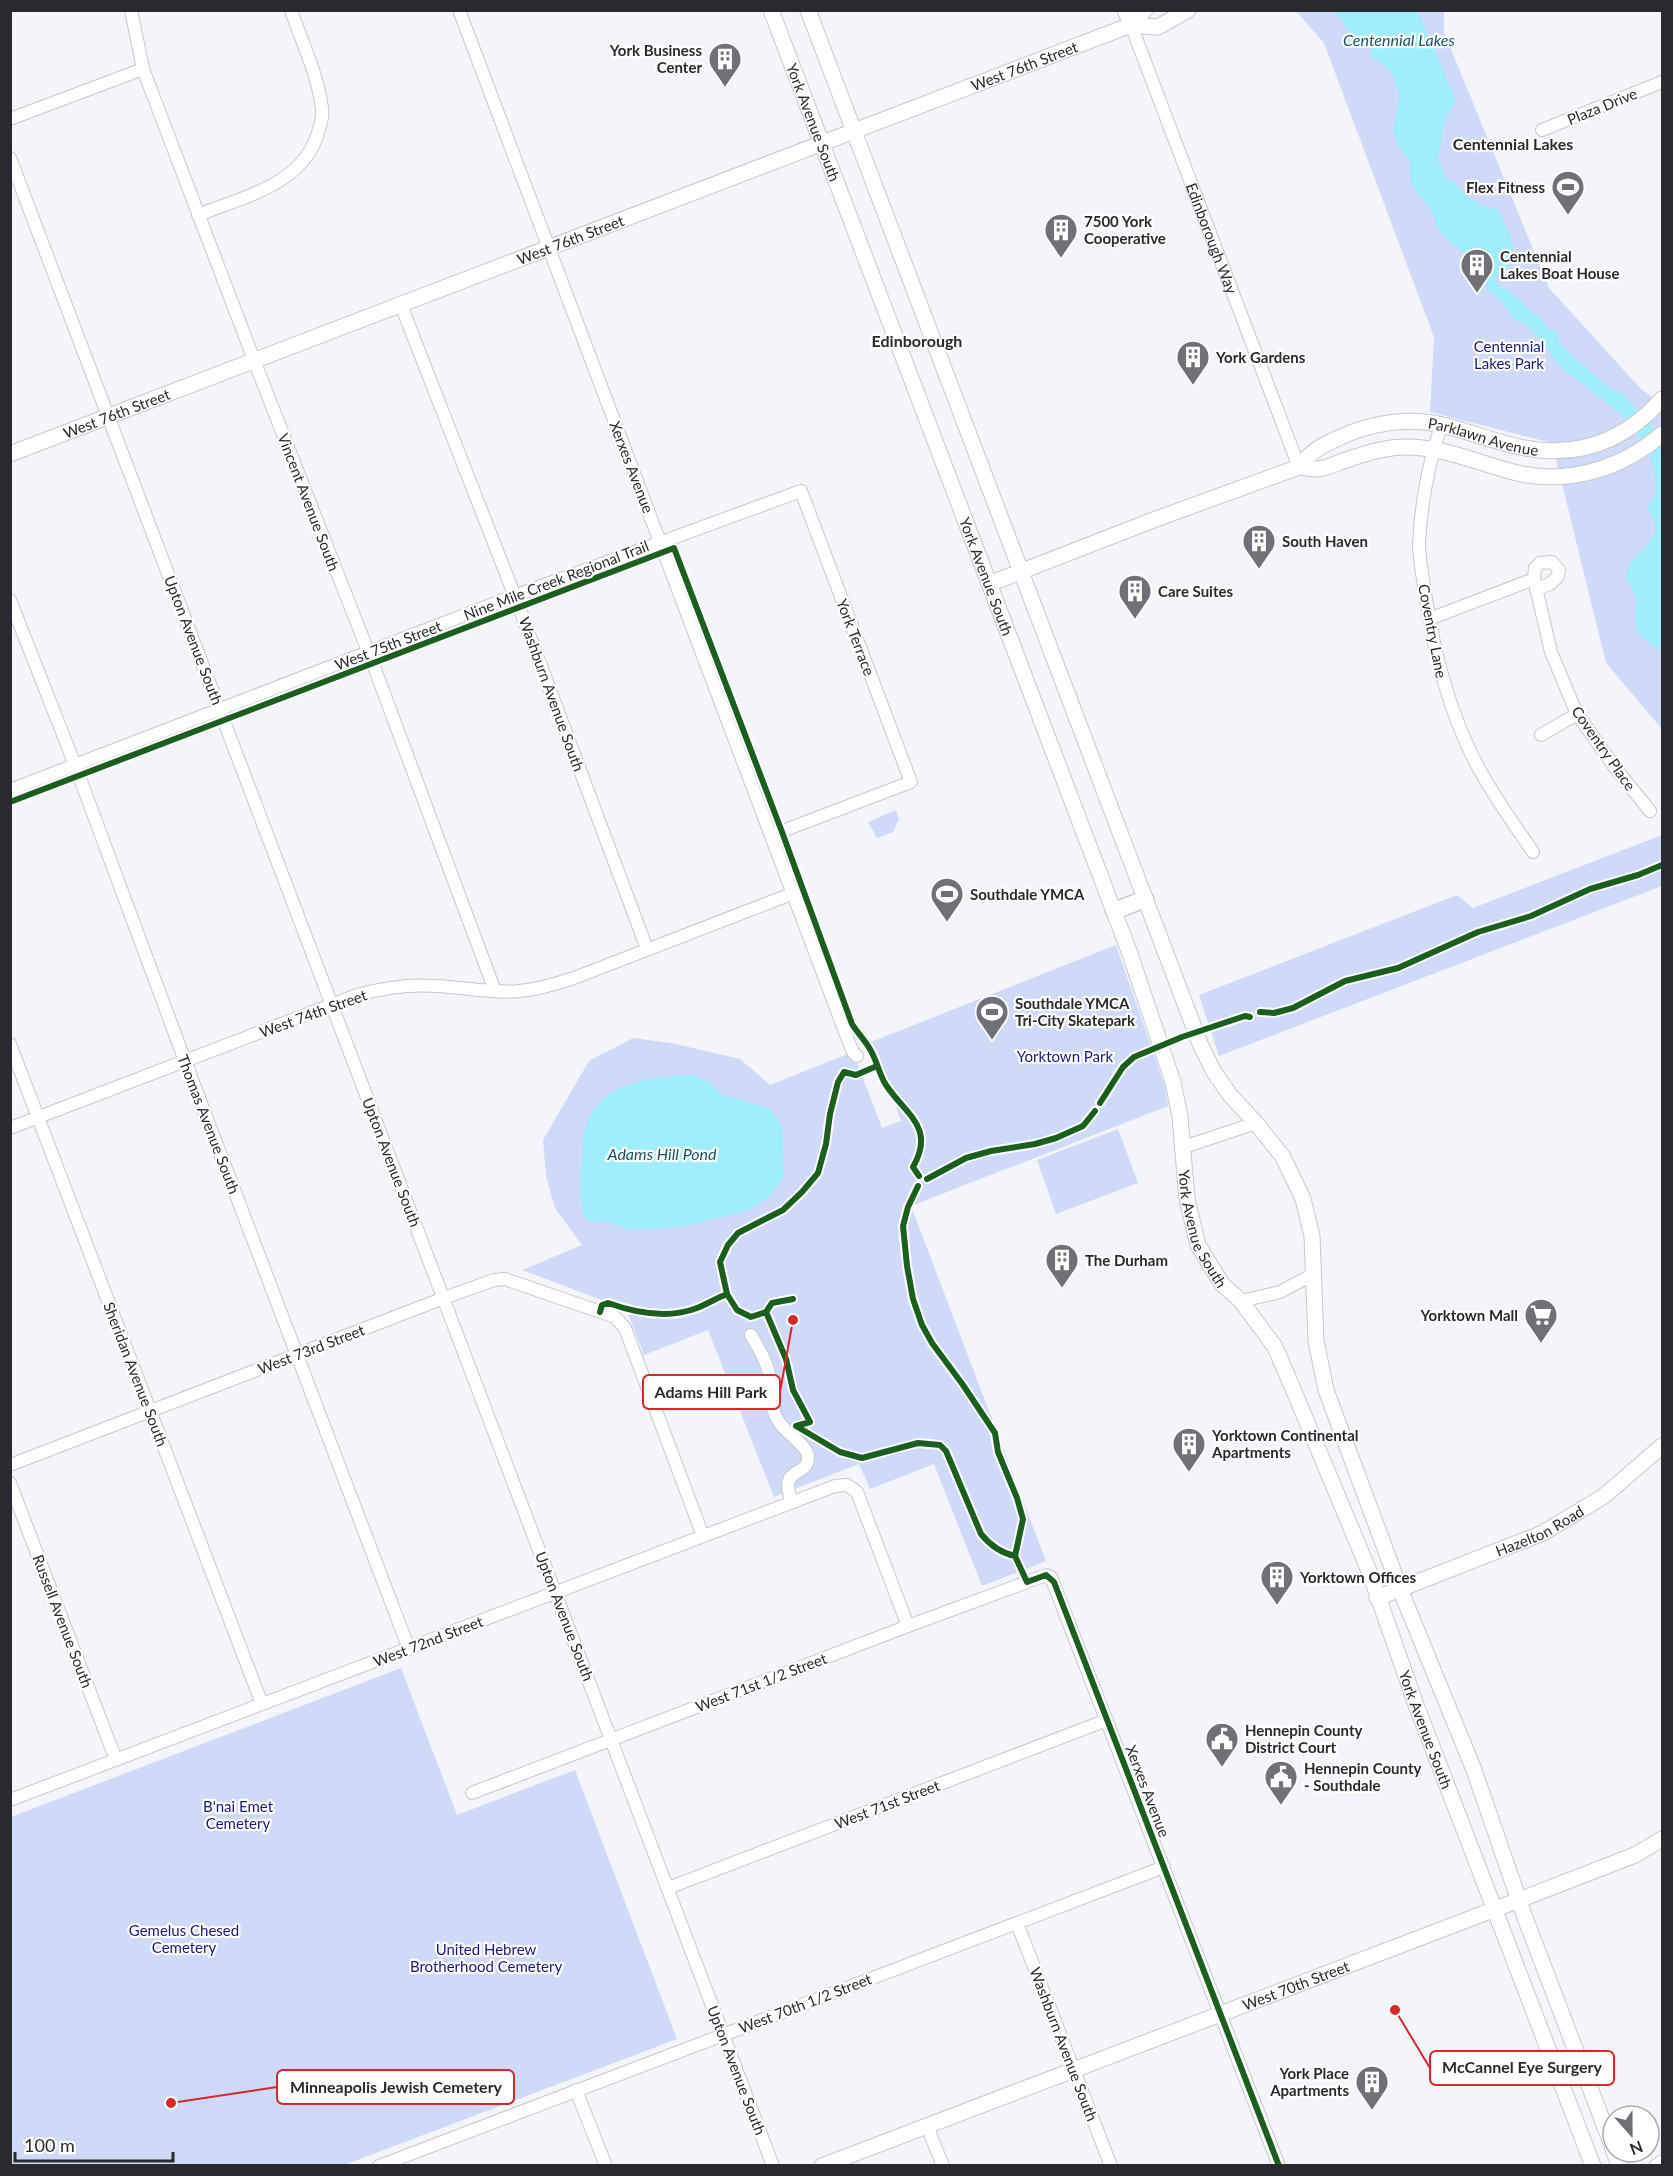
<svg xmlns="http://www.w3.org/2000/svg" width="1673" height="2176" font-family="Lato,sans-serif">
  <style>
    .green { fill: #cfdaf8 }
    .water { fill: #a0edfc }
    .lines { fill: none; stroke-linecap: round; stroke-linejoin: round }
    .minor-casing { stroke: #c6c8cc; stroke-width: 14 }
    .tertiary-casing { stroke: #c6c8cc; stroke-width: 17 }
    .secondary-casing { stroke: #c6c8cc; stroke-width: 19 }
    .minor { stroke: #fdfefe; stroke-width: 12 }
    .tertiary { stroke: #fdfefe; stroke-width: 15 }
    .secondary { stroke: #fdfefe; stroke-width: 16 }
    .cycleway-casing { stroke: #fff; stroke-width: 10 }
    .cycleway { stroke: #1b5e20; stroke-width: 6 }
    .labels { text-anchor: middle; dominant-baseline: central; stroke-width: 4.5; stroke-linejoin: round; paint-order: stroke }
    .poi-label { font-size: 15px; font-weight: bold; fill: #292a2f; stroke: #fff; text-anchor: start }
    .street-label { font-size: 15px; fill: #292a2f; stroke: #fff }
    .park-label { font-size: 15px; fill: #151b7d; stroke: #fff }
    .water-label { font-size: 16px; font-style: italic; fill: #15555f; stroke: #fff }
    .neighbourhood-label { font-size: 16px; font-weight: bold; fill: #292a2f; stroke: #fff }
    .leader { fill: none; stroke: #d62828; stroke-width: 2 }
    .callout-dot { fill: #d62828; stroke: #fff; stroke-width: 2 }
    .callout { fill: #fff; stroke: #d62828; stroke-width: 2 }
    .callout-label { font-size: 16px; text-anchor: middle; font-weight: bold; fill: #292a2f }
  </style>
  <rect width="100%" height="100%" fill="#f3f5fa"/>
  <path class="green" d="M1296,11H1444V32L1549,288L1641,389L1662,404V729L1606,663L1552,443L1430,412L1434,337L1324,43Z
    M896,810L899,819L893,832L877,838L868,822Z
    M1662,835V886L1219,1056L1199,995L1457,895L1473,908Z
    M1116,945L1165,1087L1168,1106L911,1206L1046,1561L982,1586L934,1464L870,1489L859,1464L774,1497L708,1330L644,1355L626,1309L522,1270L582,1245L555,1208L546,1176L543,1140L589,1061L633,1038L671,1043L740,1059L770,1085L853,1052L882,1128L901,1121L871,1042Z
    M1118,1129L1138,1183L1056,1214L1037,1160Z
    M401,1668L457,1815L575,1770L677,2039L344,2165H11V1817Z"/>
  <path class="water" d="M1331,11H1418L1430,40L1427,45L1434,47L1456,101C1449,111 1444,121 1442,133C1441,143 1442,149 1437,157L1447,181L1452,179C1462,195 1479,207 1498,209C1508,233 1528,259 1497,275L1496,280L1500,287L1508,290L1522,302L1525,307L1542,319L1546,327L1556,332L1559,336V344L1575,357L1574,359C1589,366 1605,391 1621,392L1662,438V650L1655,648L1638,633L1635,614L1637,600L1626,576C1628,556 1661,543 1654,521C1653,517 1649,513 1648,508L1656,492L1655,478L1650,456L1641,439L1620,413L1560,367L1535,333L1527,325L1512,318L1507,308L1492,292L1487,290L1485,279L1476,270L1472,258L1445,238L1436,224L1432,212L1411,184L1409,161L1399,146L1393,131L1399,95L1394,76L1383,64L1371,56V43L1349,33L1340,17Z
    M694,1075L710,1083L722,1095L769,1108L782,1126L784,1176L770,1197L746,1211L682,1227L630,1230L610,1223L586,1220C578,1201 580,1178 582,1157C583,1148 583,1138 585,1130C598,1080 652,1077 694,1075Z"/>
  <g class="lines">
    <g class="minor-casing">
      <g id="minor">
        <path d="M131,10L143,69L259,373L373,664L495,991"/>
        <path d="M459,10L850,1045L853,1052L857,1056"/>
        <path id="s1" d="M1131,25L1299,467"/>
        <path d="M10,119L143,69"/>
        <path d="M1542,130L1662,82"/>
        <path d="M10,158L773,2166"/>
        <path d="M198,215C245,196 306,184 319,129C322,121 323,110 321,102C316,71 301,40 291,10"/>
        <path d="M401,305L519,607L647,949"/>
        <path d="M1441,426C1429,462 1421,504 1419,543C1419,559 1423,577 1425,593C1434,654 1449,713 1478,767C1494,797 1514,824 1533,852"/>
        <path d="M1536,589L1550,584L1558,576L1559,570L1552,562L1540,563L1535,568L1534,579L1551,652L1577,714L1616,769L1650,811"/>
        <path d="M10,600L75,765L185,1061L409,1649"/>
        <path d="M1429,619L1534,579"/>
        <path d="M1541,735L1577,714"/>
        <path d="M10,790L514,596L801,491L911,782L772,835"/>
        <path d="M10,1044L262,1704"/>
        <path d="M10,1128L357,995C383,988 409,984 436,986C464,987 492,994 520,991C539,989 556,984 574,978L794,893"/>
        <path d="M1181,1148L1256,1123"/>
        <path d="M1241,1301L1280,1292L1314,1274"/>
        <path d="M751,1335C758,1347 766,1360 769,1373C772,1390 769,1407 779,1422C786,1433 808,1446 808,1457C809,1478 777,1465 792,1502"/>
        <path d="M10,1465L444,1298L494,1280L505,1279L615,1317L625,1328L703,1536"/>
        <path d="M10,1483L116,1760"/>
        <path d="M472,1793L908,1626L1046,1575L1051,1577L1279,2166"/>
        <path d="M10,1800L835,1486L847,1485L857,1492L908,1626"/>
        <path d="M668,1888L1107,1720"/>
        <path d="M1017,1923L1111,2166"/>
        <path d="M576,2090L606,2166"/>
        <path d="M927,2126L943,2166"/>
        <path d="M379,2166L1164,1867"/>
      </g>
    </g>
    <g class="tertiary-casing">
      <g id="tertiary">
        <path id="s2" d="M771,10L1129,951L1173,1082L1180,1117L1187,1199L1198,1245L1222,1284L1241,1301L1275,1347L1296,1396L1369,1571L1415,1702L1593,2166"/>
        <path d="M808,10L1201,1046L1214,1072L1230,1095L1256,1123L1283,1157L1303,1199L1312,1236L1316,1341L1326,1390L1400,1589L1474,1770L1524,1915L1613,2148"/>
        <path d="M1125,10L1131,25"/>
        <path d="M1131,25L1145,10"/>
        <path id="s3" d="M10,454L1131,25L1158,27L1188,10"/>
        <path d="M1299,467C1305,467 1311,469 1317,469C1325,469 1335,464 1343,461C1364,454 1384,447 1406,447C1445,447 1480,464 1517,473C1569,485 1623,468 1662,434"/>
        <path id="s4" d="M989,584L1156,519L1299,467C1313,449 1323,445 1343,436C1370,424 1403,418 1432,423C1462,428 1490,441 1520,447C1577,459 1624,442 1662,399"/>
        <path id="s5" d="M1377,1598L1543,1533L1604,1496L1662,1446"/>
        <path d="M1614,2152L1620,2166"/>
        <path id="s6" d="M822,2166L1519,1900L1635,1855L1662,1839"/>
        <path d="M1657,2166L1662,2163"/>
      </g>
    </g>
    <g class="secondary-casing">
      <path id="secondary" d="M1114,911L1145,899"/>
    </g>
    <use href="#minor" class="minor"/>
    <use href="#tertiary" class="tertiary"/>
    <use href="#secondary" class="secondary"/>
    <g class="cycleway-casing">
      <path id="cycleway" d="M10,802L674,548L782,832L852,1024C858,1034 869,1044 873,1055C878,1065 880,1076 886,1085C905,1114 936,1127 913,1167L919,1176
        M1260,1012L1274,1013L1293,1008L1345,981L1398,968L1478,932L1531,916L1590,889L1638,875L1662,865
        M1100,1103L1123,1067L1134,1057L1182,1037L1245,1016L1250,1017
        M927,1179L966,1158L991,1151L1035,1144L1056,1138L1083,1126L1095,1111
        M918,1186L908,1207L903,1226L907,1266L913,1299L922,1325L932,1343L963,1385L995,1433L998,1452L1017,1498L1023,1519L1015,1556L1027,1582L1046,1575L1054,1582L1279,2166
        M793,1299L772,1303L766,1312L751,1317L737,1310L727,1294L720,1262L728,1245L738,1233L783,1210L802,1192L818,1173L826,1144L830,1114L838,1082L844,1072L856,1075L877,1066
        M600,1312L602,1305L608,1303C636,1313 669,1319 697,1308C707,1304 717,1298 727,1294
        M766,1312L786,1359L793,1390L810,1422L796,1426L840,1452L862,1458L918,1443L940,1445L946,1451L981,1534C990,1545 1001,1553 1015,1556"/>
    </g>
    <use href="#cycleway" class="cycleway"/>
  </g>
  <defs>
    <g id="building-pin" transform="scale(1.725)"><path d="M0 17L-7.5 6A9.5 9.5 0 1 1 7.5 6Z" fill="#707176" stroke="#fff"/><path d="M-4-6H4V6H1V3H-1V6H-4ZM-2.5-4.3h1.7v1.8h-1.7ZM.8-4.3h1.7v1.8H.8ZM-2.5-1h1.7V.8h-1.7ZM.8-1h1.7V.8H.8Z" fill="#fff"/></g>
    <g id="stadium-pin" transform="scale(1.725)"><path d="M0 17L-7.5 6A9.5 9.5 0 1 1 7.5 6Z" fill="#707176" stroke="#fff"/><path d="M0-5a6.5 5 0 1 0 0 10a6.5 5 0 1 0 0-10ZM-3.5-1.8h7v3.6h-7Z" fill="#fff"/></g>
    <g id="supermarket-pin" transform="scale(1.725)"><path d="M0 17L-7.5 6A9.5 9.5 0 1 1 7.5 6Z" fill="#707176" stroke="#fff"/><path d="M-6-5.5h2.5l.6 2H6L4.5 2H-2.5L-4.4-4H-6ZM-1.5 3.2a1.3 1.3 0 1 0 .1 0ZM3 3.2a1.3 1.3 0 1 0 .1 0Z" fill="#fff"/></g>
    <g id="civic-pin" transform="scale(1.725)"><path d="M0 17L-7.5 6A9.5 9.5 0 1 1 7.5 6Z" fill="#707176" stroke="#fff"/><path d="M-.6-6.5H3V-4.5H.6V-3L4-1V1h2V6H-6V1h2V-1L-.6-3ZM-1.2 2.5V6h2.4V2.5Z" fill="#fff"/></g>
  </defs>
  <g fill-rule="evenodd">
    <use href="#building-pin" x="725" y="59"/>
    <use href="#stadium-pin" x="1568" y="187"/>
    <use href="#building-pin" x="1061" y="230"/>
    <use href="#building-pin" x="1477" y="265"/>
    <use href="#building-pin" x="1193" y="357"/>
    <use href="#building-pin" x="1259" y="541"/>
    <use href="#building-pin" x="1135" y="591"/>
    <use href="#stadium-pin" x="947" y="894"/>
    <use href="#stadium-pin" x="992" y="1012"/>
    <use href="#building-pin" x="1062" y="1260"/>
    <use href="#supermarket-pin" x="1541" y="1315"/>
    <use href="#building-pin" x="1189" y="1444"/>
    <use href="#building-pin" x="1277" y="1577"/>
    <use href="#civic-pin" x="1222" y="1739"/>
    <use href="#civic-pin" x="1281" y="1777"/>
    <use href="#building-pin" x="1372" y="2082"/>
  </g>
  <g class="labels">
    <g class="poi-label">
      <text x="702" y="50" text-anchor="end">York Business<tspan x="702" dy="17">Center</tspan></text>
      <text x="1545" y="187" text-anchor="end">Flex Fitness</text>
      <text x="1084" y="221">7500 York<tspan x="1084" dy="17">Cooperative</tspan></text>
      <text x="1500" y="256">Centennial<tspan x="1500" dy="17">Lakes Boat House</tspan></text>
      <text x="1216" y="357">York Gardens</text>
      <text x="1282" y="541">South Haven</text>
      <text x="1158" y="591">Care Suites</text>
      <text x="970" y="894">Southdale YMCA</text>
      <text x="1015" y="1003">Southdale YMCA<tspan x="1015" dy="17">Tri-City Skatepark</tspan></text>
      <text x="1085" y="1260">The Durham</text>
      <text x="1518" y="1315" text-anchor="end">Yorktown Mall</text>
      <text x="1212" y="1435">Yorktown Continental<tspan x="1212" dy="17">Apartments</tspan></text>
      <text x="1300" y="1577">Yorktown Offices</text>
      <text x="1245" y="1730">Hennepin County<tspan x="1245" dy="17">District Court</tspan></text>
      <text x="1304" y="1768">Hennepin County<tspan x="1304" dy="17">- Southdale</tspan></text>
      <text x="1349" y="2073" text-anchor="end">York Place<tspan x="1349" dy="17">Apartments</tspan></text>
    </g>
    <g class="street-label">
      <text stroke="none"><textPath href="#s3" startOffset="1086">West 76th Street</textPath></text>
      <text transform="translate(1602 106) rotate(-22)">Plaza Drive</text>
      <text stroke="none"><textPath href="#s2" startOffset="120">York Avenue South</textPath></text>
      <text stroke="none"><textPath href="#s1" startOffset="228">Edinborough Way</textPath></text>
      <text stroke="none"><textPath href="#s3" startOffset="600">West 76th Street</textPath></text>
      <text stroke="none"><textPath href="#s3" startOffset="114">West 76th Street</textPath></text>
      <text stroke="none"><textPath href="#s4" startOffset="530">Parklawn Avenue</textPath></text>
      <text transform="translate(632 467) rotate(69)">Xerxes Avenue</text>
      <text transform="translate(309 502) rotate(69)">Vincent Avenue South</text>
      <text stroke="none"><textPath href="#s2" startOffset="606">York Avenue South</textPath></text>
      <text transform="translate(556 580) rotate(-21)">Nine Mile Creek Regional Trail</text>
      <text transform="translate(1433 631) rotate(79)">Coventry Lane</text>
      <text transform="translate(856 637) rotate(69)">York Terrace</text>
      <text transform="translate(194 640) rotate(69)">Upton Avenue South</text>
      <text transform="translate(388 645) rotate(-21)">West 75th Street</text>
      <text transform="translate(552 694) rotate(70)">Washburn Avenue South</text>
      <text transform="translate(1604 748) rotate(55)">Coventry Place</text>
      <text transform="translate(313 1013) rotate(-20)">West 74th Street</text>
      <text transform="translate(209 1124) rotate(69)">Thomas Avenue South</text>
      <text transform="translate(392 1162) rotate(69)">Upton Avenue South</text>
      <text stroke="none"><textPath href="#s2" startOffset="1296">York Avenue South</textPath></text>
      <text transform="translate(311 1349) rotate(-21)">West 73rd Street</text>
      <text transform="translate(136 1374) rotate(69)">Sheridan Avenue South</text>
      <text stroke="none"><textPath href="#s5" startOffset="176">Hazelton Road</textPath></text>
      <text transform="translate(565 1616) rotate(69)">Upton Avenue South</text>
      <text transform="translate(63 1621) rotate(69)">Russell Avenue South</text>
      <text transform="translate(428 1641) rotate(-21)">West 72nd Street</text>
      <text transform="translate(761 1682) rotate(-21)">West 71st 1/2 Street</text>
      <text stroke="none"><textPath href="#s2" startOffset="1850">York Avenue South</textPath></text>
      <text transform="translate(1148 1791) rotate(69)">Xerxes Avenue</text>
      <text transform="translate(887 1804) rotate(-21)">West 71st Street</text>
      <text stroke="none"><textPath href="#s6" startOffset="507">West 70th Street</textPath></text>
      <text transform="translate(805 2003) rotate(-21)">West 70th 1/2 Street</text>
      <text transform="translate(1064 2044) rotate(69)">Washburn Avenue South</text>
      <text transform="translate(737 2070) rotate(69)">Upton Avenue South</text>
    </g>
    <g class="park-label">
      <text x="1509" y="346">Centennial<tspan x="1509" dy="17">Lakes Park</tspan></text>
      <text x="1065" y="1056">Yorktown Park</text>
      <text x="238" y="1806">B'nai Emet<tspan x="238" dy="17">Cemetery</tspan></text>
      <text x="184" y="1930">Gemelus Chesed<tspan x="184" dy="17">Cemetery</tspan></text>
      <text x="486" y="1949">United Hebrew<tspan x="486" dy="17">Brotherhood Cemetery</tspan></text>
    </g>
    <g class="water-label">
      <text x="1399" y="39">Centennial Lakes</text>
      <text x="662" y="1153">Adams Hill Pond</text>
    </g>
    <g class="neighbourhood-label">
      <text x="1513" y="143">Centennial Lakes</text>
      <text x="917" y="340">Edinborough</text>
    </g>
  </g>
  <path class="leader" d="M793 1320L780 1392M1395 2010L1430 2068M171 2103L277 2087"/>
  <g class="callout-dot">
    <circle cx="793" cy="1320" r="6"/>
    <circle cx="1395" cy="2010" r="6"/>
    <circle cx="171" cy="2103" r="6"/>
  </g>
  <g class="callout">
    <rect x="643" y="1375" width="137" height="34" rx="6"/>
    <rect x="1430" y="2051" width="184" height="34" rx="6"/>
    <rect x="277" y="2070" width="237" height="34" rx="6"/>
  </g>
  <g class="callout-label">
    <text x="711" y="1398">Adams Hill Park</text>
    <text x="1522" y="2073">McCannel Eye Surgery</text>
    <text x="396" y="2093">Minneapolis Jewish Cemetery</text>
  </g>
  <rect width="1673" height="2176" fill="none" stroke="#292a2f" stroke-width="24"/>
  <g transform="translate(1631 2134) rotate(159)"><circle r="28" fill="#ffffff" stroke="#a9aaac" stroke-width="1.5"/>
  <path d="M0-4.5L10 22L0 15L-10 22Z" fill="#707176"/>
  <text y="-9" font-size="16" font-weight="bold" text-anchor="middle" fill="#292a2f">N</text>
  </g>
  <path d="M15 2152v9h158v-9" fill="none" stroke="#292a2f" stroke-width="3"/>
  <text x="24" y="2152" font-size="18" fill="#292a2f" stroke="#ffffff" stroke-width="4.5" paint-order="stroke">100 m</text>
</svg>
